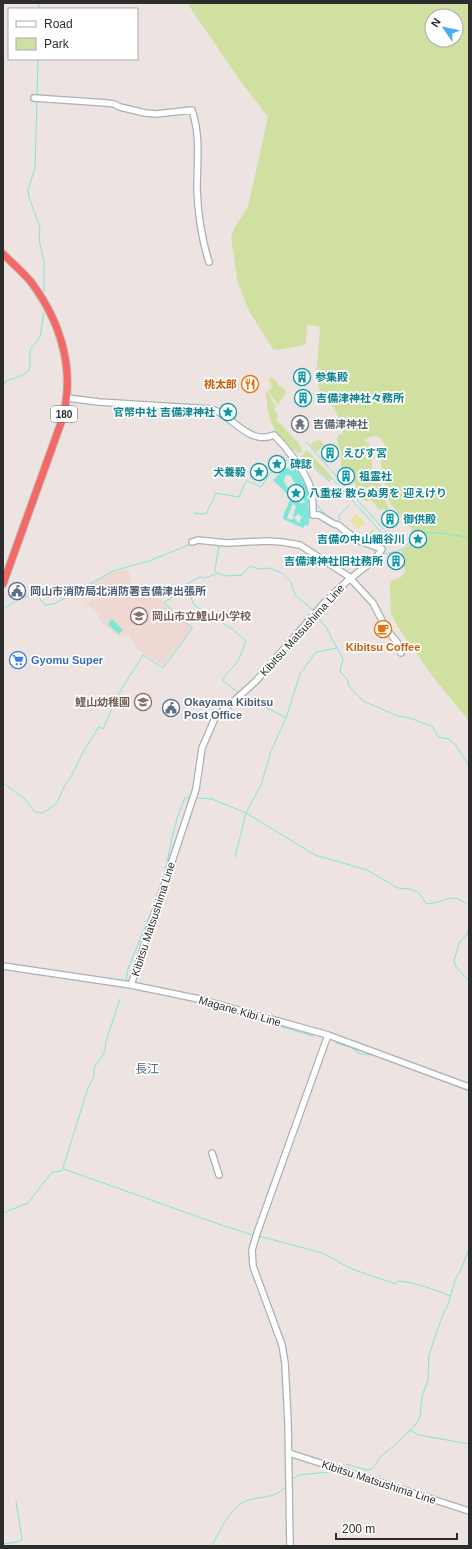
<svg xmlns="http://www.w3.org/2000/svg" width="472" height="1549" font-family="Arial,'Noto Sans JP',sans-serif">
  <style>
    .education { fill: #edd9d2 }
    .green { fill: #d0e0a1; fill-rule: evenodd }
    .pitch { fill: #e5e69e }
    .water { fill: #7ce7d8; fill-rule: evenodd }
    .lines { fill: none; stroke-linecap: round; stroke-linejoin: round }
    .stream { stroke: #7ce7d8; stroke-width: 1 }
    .secondary-casing { stroke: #aab1b4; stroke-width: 8 }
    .highway-casing { stroke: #c4c4c4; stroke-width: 9 }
    .secondary { stroke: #fff; stroke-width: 5.5 }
    .highway { stroke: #f46965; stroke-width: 7 }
    .labels { text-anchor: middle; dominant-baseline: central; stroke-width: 3.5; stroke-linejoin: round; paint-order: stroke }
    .shield { fill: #fff; stroke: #6c6c6c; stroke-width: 1 }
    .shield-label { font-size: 10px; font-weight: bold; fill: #2d2d2d }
    .culture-label { font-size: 11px; font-weight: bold; fill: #0d838f; stroke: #fff; text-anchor: start }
    .food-label { font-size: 11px; font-weight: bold; fill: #c56008; stroke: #fff; text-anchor: end }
    .worship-label { font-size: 11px; font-weight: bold; fill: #5b616d; stroke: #fff; text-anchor: start }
    .service-label { font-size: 11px; font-weight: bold; fill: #4e5e75; stroke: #fff; text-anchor: start }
    .education-label { font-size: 11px; font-weight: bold; fill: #785e54; stroke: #fff; text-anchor: start }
    .street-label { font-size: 11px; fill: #2d2d2d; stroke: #fff }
    .shop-label { font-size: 11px; font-weight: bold; fill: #366cbe; stroke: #fff; text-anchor: start }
    .neighbourhood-label { font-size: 12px; fill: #50697c; stroke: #fff }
  </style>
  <rect width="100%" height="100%" fill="#ede3e1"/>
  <path class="education" d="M128,569L131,579L130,582L131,584H137L140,588L146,584L185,623L192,628L163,666L138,650L129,636L119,637L97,618L101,614L89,606L85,607L84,606L92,599L94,600L99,595L92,584L110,573Z"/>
  <path class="green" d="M187,3H469V721L433,677L398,627L391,614L390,584L391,581L401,577L405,572L404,566L405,556L401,551L408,546L415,536L410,527L390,503L387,496L381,464L385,445L380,438L375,435L364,440L369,443L368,453L371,456L373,478H378C384,488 382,499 389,508L387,511L382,509H379L370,499L367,502C359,499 355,487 354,478L349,476L341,466V452L338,445L337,439L339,435L343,434L342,426L334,408L321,396L316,378L320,328L318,326L307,325L306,343L304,345L277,350L273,349L249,311L238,283L231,237L234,228L248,207L268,117L241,82ZM432,16H456V40H432Z
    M271,377L277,381L278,386L282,387L286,392L278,405L268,391L272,388L269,379Z
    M267,391L276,407L274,410L278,415L276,419L300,445L302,450L301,453C295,453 290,447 286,443C269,426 268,415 266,392Z
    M320,440L324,445L316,452L310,445L314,442Z
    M307,450L332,477L329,480L302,456Z
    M373,529L381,538L373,543L365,537Z"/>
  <path class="pitch" d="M357,514L365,523L358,529L350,520Z"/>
  <path class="water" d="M293,465L295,466L309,491V500L308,505L310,517L308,526L305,525L303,528L283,519V516L290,500L288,495L273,480L283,470ZM290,475L296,485L294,489L287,487L284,481L285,476ZM294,492C301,492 304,498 305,503C299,503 294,503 292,497ZM293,503L296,506L293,517H295L298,514L302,517L299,523L294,518L291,520L287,518Z
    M112,619L123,630L119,634L108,624Z"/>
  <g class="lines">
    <path class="stream" d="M39,9V3
      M37,97L38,59
      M37,100L35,168L28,190L29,197L40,228L39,239L44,263V291
      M3,385L6,381L23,375L29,370L30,367V350L40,337L44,312
      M306,442L394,541L401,536
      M302,457L329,481L332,478L391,543
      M315,503L329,518
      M194,513L204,514L207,513L209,507L213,501L215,493L239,497L246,481L253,483L261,487C269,475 276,462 292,459
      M340,523L338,521L340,519L338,517L349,505
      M219,545L215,569L216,573L227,576L242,575L250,566L260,569L269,568L282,573L291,582L295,595L314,611
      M381,554C389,553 399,552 405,547C409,543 411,538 416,535C427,529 456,535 469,538
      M216,574L205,578L200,577L185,585L194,605L232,629L246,641C242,649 241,658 235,665C230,670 226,674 222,680L239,693
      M3,609L21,598L36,594L45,605L54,604L113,571L149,561L191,544
      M317,616L327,629L343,659L340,670L341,673L347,679L349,686L363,701L398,716L410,718L433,727L438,737L448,739L456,745L469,766
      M244,696L252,703L263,706L285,717
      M3,783L25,799L35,812L42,813L54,806L58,801L65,785L71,777L83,752L99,727L103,729L119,693L143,655L163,668L192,629V627L183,621L164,602L174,596L185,585
      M196,798L212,799L246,813L315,855L367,870L398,888L410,889L418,892L427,904C449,902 447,891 469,905
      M235,857L246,813L261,785L271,751L286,718L300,674L316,652L337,648
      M162,884C170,855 172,825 185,798H191
      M469,928L467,934L459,943L454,961L456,967L469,981
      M126,980L128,969L157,898
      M205,1004L313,1036
      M336,1043L350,1047L361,1054L374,1055L469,1091
      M64,1169L224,1226L253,1235
      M3,1213L28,1203L52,1172L62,1171L88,1088L94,1076V1068L105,1051L106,1041L120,999
      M259,1236L322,1253L352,1269L396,1284L398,1281C414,1282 436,1290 450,1296
      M410,1430L419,1435L469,1444
      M346,1464L367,1470L372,1469L381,1456L396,1444L417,1423L420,1416L422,1396L428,1380L429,1355L443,1314L448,1305L455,1280L461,1269L469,1249
      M293,1479L299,1475L329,1472
      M3,1544L18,1542L22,1540L16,1501
      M212,1546C218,1533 232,1506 246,1501C259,1496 275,1499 284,1488"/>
    <g class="secondary-casing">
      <path id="secondary" d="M34,98L107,103L114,104L120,107L145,113L156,114L192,110C201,138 197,161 197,189C198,215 201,237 209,262
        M67,398L99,402L212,409C233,416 249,446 274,435C286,447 307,473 311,490C313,497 313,507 313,515H319L334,524L338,525L357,540L382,549L375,559L346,582L324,603L256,681L215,718L202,748L196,789L131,985
        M192,542L198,540L226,543L267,541L282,542L300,545L348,576L373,603L387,630L397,642L401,653
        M3,966L131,985L199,999L328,1035L469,1087
        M212,1153L219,1175
        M289,1453L469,1511
        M290,1546L288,1422L285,1363L282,1345L253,1266L252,1250L257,1233L328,1035"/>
    </g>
    <g class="highway-casing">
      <path id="highway" d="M3,254C12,263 23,272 31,282C61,322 76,371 62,420L3,584"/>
    </g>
    <use href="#secondary" class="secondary"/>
    <use href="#highway" class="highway"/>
  </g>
  <defs>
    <g id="building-ring" transform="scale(0.9)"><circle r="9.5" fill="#fff" stroke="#0f9aa8" stroke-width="1.5"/><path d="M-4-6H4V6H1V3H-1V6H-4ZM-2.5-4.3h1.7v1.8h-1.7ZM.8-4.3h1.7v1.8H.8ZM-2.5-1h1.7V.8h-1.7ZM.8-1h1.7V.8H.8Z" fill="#0f9aa8"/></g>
    <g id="restaurant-ring" transform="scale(0.9)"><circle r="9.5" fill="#fff" stroke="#e8710a" stroke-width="1.5"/><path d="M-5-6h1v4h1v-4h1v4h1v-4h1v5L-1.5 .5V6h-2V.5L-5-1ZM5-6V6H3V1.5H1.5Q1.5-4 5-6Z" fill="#e8710a"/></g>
    <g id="sight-ring" transform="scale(0.9)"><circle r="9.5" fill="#fff" stroke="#0f9aa8" stroke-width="1.5"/><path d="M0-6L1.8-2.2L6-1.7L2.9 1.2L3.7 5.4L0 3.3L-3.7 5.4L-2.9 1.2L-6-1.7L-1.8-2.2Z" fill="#0f9aa8"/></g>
    <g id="temple-ring" transform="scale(0.9)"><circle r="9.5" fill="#fff" stroke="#6b7280" stroke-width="1.5"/><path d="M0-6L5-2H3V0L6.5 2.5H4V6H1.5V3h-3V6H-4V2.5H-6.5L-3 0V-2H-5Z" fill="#6b7280"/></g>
    <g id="civic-ring" transform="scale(0.9)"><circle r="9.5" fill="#fff" stroke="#5c6f8a" stroke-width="1.5"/><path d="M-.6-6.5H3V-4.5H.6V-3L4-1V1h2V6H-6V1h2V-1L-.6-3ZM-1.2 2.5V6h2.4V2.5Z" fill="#5c6f8a"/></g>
    <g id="school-ring" transform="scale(0.9)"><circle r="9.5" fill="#fff" stroke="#8d6e63" stroke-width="1.5"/><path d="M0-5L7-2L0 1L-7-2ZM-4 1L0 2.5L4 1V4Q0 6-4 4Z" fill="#8d6e63"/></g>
    <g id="cafe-ring" transform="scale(0.9)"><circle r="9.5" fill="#fff" stroke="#e8710a" stroke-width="1.5"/><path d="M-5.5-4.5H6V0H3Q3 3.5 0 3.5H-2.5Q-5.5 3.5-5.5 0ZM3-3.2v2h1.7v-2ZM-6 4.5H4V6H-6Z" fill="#e8710a"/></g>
    <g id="supermarket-ring" transform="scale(0.9)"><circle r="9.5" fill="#fff" stroke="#3f7fe0" stroke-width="1.5"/><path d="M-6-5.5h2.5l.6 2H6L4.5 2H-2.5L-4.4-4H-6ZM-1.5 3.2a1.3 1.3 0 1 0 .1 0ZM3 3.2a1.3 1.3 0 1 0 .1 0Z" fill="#3f7fe0"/></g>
  </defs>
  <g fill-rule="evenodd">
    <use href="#building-ring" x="302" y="377"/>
    <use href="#restaurant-ring" x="250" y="384"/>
    <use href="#building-ring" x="303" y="398"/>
    <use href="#sight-ring" x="228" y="412"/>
    <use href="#temple-ring" x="300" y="424"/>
    <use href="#building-ring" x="330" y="453"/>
    <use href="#sight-ring" x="277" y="464"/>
    <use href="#sight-ring" x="259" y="472"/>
    <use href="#building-ring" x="346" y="476"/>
    <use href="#sight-ring" x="296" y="493"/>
    <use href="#building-ring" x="390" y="519"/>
    <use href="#sight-ring" x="418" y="539"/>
    <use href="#building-ring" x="396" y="561"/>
    <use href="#civic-ring" x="17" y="591"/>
    <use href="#school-ring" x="139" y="616"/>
    <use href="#cafe-ring" x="383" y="629"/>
    <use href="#supermarket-ring" x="18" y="660"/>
    <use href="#school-ring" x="143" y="702"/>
    <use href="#civic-ring" x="171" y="708"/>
  </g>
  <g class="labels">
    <rect class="shield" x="51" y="406" width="26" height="16" rx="3"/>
    <g class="shield-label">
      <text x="64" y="414">180</text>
    </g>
    <g class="culture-label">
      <text x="315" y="377">参集殿</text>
      <text x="316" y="398">吉備津神社々務所</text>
      <text x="215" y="412" text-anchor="end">官幣中社 吉備津神社</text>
      <text x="343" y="453">えびす宮</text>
      <text x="290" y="464">碑誌</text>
      <text x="246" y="472" text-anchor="end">犬養毅</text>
      <text x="359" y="476">祖霊社</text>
      <text x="309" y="493">八重桜 散らぬ男を 迎えけり</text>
      <text x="403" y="519">御供殿</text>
      <text x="405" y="539" text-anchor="end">吉備の中山細谷川</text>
      <text x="383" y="561" text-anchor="end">吉備津神社旧社務所</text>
    </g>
    <g class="food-label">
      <text x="237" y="384">桃太郎</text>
      <text x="383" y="647" text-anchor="middle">Kibitsu Coffee</text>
    </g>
    <g class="worship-label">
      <text x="313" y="424">吉備津神社</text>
    </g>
    <g class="service-label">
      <text x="30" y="591">岡山市消防局北消防署吉備津出張所</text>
      <text x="184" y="702">Okayama Kibitsu<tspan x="184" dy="13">Post Office</tspan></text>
    </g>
    <g class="education-label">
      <text x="152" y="616">岡山市立鯉山小学校</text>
      <text x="130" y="702" text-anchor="end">鯉山幼稚園</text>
    </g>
    <g class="street-label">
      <text transform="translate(302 630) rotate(-48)">Kibitsu Matsushima Line</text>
      <text transform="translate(153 919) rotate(-72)">Kibitsu Matsushima Line</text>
      <text transform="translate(240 1011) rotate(16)">Magane Kibi Line</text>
      <text transform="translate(379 1482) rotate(18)">Kibitsu Matsushima Line</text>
    </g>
    <g class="shop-label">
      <text x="31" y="660">Gyomu Super</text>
    </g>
    <g class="neighbourhood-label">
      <text x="147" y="1069">長江</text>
    </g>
  </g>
  <rect width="472" height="1549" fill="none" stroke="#2d2d2d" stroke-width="8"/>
  <rect x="8" y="8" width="130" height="52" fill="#ffffff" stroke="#ababab"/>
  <rect x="16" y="21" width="20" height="6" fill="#ffffff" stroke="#ababab"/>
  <text x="44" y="28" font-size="12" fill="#2d2d2d">Road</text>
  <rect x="16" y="38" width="20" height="12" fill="#d0e0a1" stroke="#ababab"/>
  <text x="44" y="48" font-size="12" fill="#2d2d2d">Park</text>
  <g transform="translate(444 28) rotate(304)"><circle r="19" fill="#ffffff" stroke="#ababab"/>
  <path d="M0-3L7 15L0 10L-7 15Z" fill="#4dadee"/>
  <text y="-6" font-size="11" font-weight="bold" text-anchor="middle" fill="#2d2d2d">N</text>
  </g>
  <path d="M336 1533v6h121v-6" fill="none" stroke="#2d2d2d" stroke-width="2"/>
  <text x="342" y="1533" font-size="12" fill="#2d2d2d" stroke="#ffffff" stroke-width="3" paint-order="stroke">200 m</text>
</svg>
